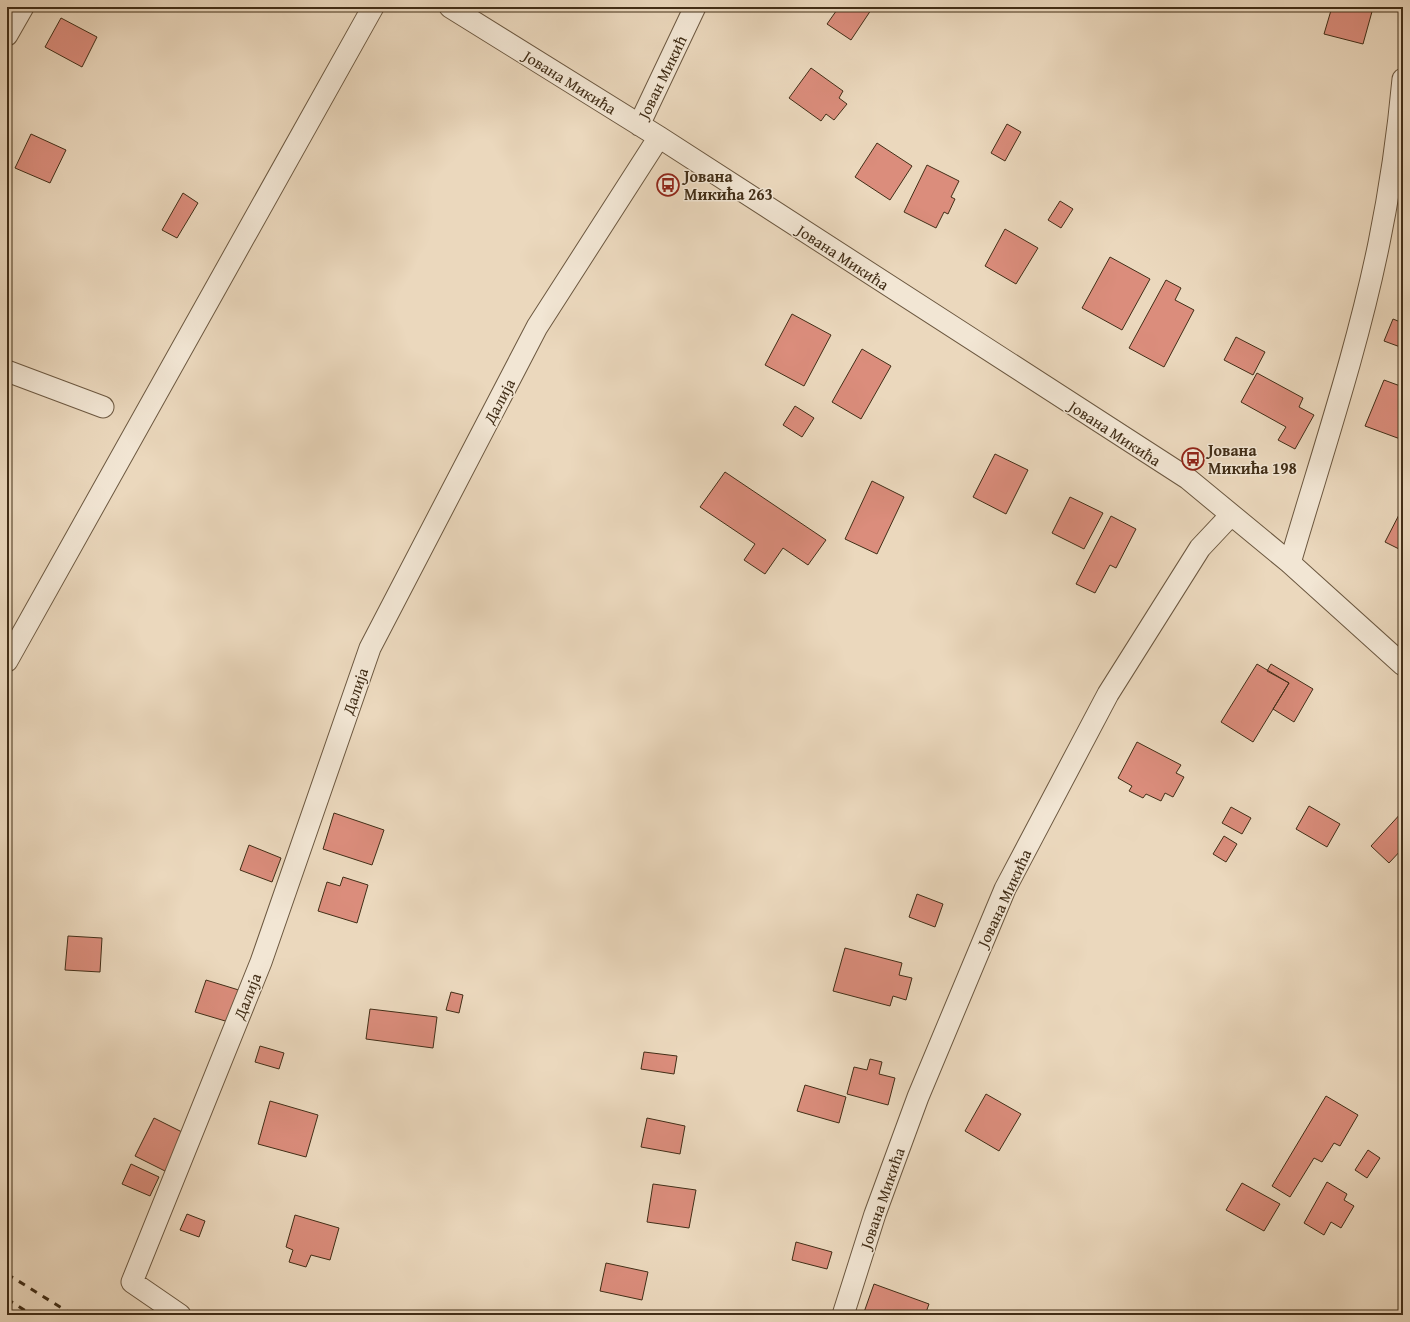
<svg xmlns="http://www.w3.org/2000/svg" width="1410" height="1322" font-family="'Gentium Book Plus',serif">
  <style>
    .building { fill: #db8d7c; stroke: #422e17 }
    .lines { fill: none; stroke-linecap: round; stroke-linejoin: round }
    .minor-casing { stroke: #6c5840; stroke-width: 23 }
    .minor { stroke: #f2e6d4; stroke-width: 21 }
    .rail { stroke: #422e17; stroke-width: 3; stroke-dasharray: 7 7; stroke-linecap: butt }
    .labels { text-anchor: middle; dominant-baseline: central; stroke-width: 3; stroke-linejoin: round; paint-order: stroke }
    .street-label { font-size: 16px; fill: #422e17; stroke: #f2e6d4 }
    .poi-label { font-size: 16px; font-weight: bold; fill: #422e17; stroke: #f2e6d4; text-anchor: start }
  </style>
  <rect width="100%" height="100%" fill="#ebd8bd"/>
  <filter id="stains"><feTurbulence type="fractalNoise" baseFrequency=".005" numOctaves="4"/><feColorMatrix values="0 0 0 0 .2 0 0 0 0 .09 0 0 0 0 .02 0 0 0 .5 -.17"/></filter>
  <radialGradient id="worn" r=".72"><stop offset=".6" stop-color="#630" stop-opacity="0"/><stop offset="1" stop-color="#630" stop-opacity=".3"/></radialGradient>
  <path class="building" d="M839,7H873L851,40L827,24Z
    M1332,7L1373,8L1363,44L1324,34Z
    M61,18L97,37L82,67L45,47Z
    M811,68L843,91L839,98L847,104L834,120L826,114L821,121L789,98Z
    M1007,124L1021,132L1005,161L991,153Z
    M31,134L66,150L50,183L15,168Z
    M877,143L912,166L890,200L855,177Z
    M927,165L959,181L951,197L955,199L948,214L944,212L936,228L904,212Z
    M183,193L198,203L177,238L162,230Z
    M1060,201L1073,209L1061,228L1048,220Z
    M1005,229L1038,248L1016,284L985,266Z
    M1110,257L1150,279L1122,330L1082,308Z
    M1166,280L1181,288L1175,300L1194,310L1164,367L1129,348Z
    M792,314L831,335L804,386L765,365Z
    M1393,319L1403,323V348L1384,341Z
    M1236,337L1265,352L1253,375L1224,360Z
    M862,349L891,366L861,419L832,402Z
    M1257,373L1303,398L1299,407L1314,415L1295,449L1278,440L1286,427L1241,402Z
    M1384,380L1403,387V440L1365,426Z
    M795,406L814,418L802,437L783,425Z
    M995,454L1028,470L1006,514L973,497Z
    M725,472L826,540L808,565L783,548L765,574L744,560L755,544L700,507Z
    M872,481L904,497L877,554L845,539Z
    M1070,497L1103,513L1084,549L1052,533Z
    M1403,507V551L1385,542Z
    M1111,516L1136,529L1116,568L1110,565L1095,593L1076,584Z
    M1257,664L1289,683L1253,742L1221,722Z
    M1271,664L1313,689L1294,722L1273,709L1289,683L1267,671Z
    M1137,742L1181,765L1176,773L1184,777L1173,797L1165,793L1161,801L1146,794L1143,798L1129,791L1132,786L1118,778Z
    M1309,806L1340,824L1327,847L1296,829Z
    M1231,807L1251,818L1242,834L1222,823Z
    M1403,811V848L1389,863L1371,846Z
    M334,813L384,830L372,865L323,849Z
    M1224,836L1237,844L1226,862L1213,854Z
    M249,845L281,858L272,882L240,870Z
    M343,877L368,885L357,923L318,911L327,882L340,886Z
    M917,894L943,904L935,927L909,917Z
    M68,936L102,938L100,972L65,970Z
    M845,948L902,963L899,975L912,978L906,1000L893,996L890,1006L833,991Z
    M206,980L242,991L232,1023L195,1012Z
    M451,992L463,995L459,1013L446,1010Z
    M370,1009L437,1017L433,1048L366,1039Z
    M260,1046L284,1053L279,1069L255,1062Z
    M644,1052L677,1056L674,1074L641,1069Z
    M870,1059L882,1062L879,1074L895,1078L888,1105L847,1094L854,1067L867,1070Z
    M805,1085L846,1097L839,1123L797,1111Z
    M986,1094L1021,1114L999,1151L965,1131Z
    M1326,1096L1358,1115L1340,1146L1334,1143L1322,1162L1314,1158L1290,1197L1272,1186Z
    M270,1101L318,1115L306,1157L258,1144Z
    M154,1118L188,1135L169,1173L135,1156Z
    M647,1118L685,1126L680,1154L641,1147Z
    M1368,1150L1380,1158L1367,1178L1355,1170Z
    M131,1164L159,1177L150,1196L122,1184Z
    M1327,1182L1347,1194L1344,1200L1354,1206L1341,1228L1331,1222L1324,1235L1304,1223Z
    M1242,1183L1280,1204L1264,1231L1226,1210Z
    M653,1184L696,1190L689,1228L647,1222Z
    M187,1214L205,1221L199,1237L180,1230Z
    M295,1215L339,1228L330,1260L311,1255L306,1267L289,1262L293,1250L286,1247Z
    M796,1242L832,1252L827,1269L792,1260Z
    M606,1263L648,1272L642,1300L600,1291Z
    M874,1284L929,1304L925,1315H863Z"/>
  <g class="lines">
    <g class="minor-casing">
      <path id="minor" d="M450,7L659,137L1187,478L1290,563L1403,665
        M7,35L23,7
        M639,125L695,7
        M7,371L103,407
        M1290,563C1321,457 1357,351 1379,243C1390,189 1398,134 1403,79
        M7,661L373,7
        M180,1315L132,1282L261,962L370,648L537,327L659,137
        M843,1315L875,1214L918,1097L1005,889L1108,694L1200,548L1231,515"/>
    </g>
    <use href="#minor" class="minor"/>
    <path class="rail" d="M7,1274L73,1315
      M7,1299L32,1315"/>
  </g>
  <defs>
    <g id="bus-ring" transform="scale(1.15)"><circle r="9.5" fill="#f2e6d4" stroke="#8f2418" stroke-width="1.5"/><path d="M-5-6H5V4H4V6H2V4H-2V6H-4V4H-5ZM-3.5-4V0h7V-4ZM-3.5 1.2v1.5H-2V1.2ZM2 1.2v1.5H3.5V1.2Z" fill="#8f2418"/></g>
  </defs>
  <g fill-rule="evenodd">
    <use href="#bus-ring" x="668" y="185"/>
    <use href="#bus-ring" x="1193" y="459"/>
  </g>
  <g class="labels">
    <g class="street-label">
      <text transform="translate(662 77) rotate(-64)">Јован Микић</text>
      <text transform="translate(570 82) rotate(32)">Јована Микића</text>
      <text transform="translate(843 257) rotate(33)">Јована Микића</text>
      <text transform="translate(499 401) rotate(-62)">Далија</text>
      <text transform="translate(1115 433) rotate(33)">Јована Микића</text>
      <text transform="translate(355 691) rotate(-71)">Далија</text>
      <text transform="translate(1004 898) rotate(-65)">Јована Микића</text>
      <text transform="translate(247 996) rotate(-68)">Далија</text>
      <text transform="translate(882 1198) rotate(-71)">Јована Микића</text>
    </g>
    <g class="poi-label">
      <text x="684" y="176">Јована<tspan x="684" dy="18">Микића 263</tspan></text>
      <text x="1208" y="450">Јована<tspan x="1208" dy="18">Микића 198</tspan></text>
    </g>
  </g>
  <rect width="1410" height="1322" fill="none" stroke="#ebd8bd" stroke-width="24"/>
  <rect x="8" y="8" width="1394" height="1306" fill="none" stroke="#422e17" stroke-width="2"/>
  <rect x="12" y="12" width="1386" height="1298" fill="none" stroke="#422e17"/>
  <rect width="100%" height="100%" filter="url(#stains)"/>
  <rect width="100%" height="100%" fill="url(#worn)"/>
</svg>
